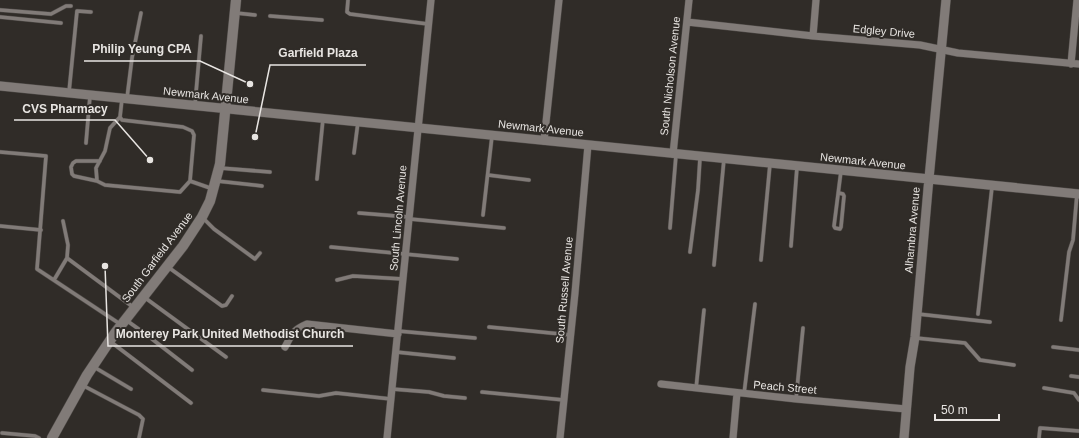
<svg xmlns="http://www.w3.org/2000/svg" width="1079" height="438" font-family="Arial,sans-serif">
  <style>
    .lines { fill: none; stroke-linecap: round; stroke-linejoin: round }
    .service-casing { stroke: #4e4a47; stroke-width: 4.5 }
    .minor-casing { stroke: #4e4a47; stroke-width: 8 }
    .tertiary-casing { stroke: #4e4a47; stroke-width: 10 }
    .secondary-casing { stroke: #4e4a47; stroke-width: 11 }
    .service { stroke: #817b78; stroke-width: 3.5 }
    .minor { stroke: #817b78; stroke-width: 7 }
    .tertiary { stroke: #817b78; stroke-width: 9 }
    .secondary { stroke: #817b78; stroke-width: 10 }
    .labels { text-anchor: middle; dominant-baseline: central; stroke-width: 4; stroke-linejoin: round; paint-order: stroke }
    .street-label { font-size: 11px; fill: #e8e5e2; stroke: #302c28 }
    .leader { fill: none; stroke: #e8e5e2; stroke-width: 1.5 }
    .callout-dot { fill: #e8e5e2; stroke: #302c28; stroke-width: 1.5 }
    .callout-label { font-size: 12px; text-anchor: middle; font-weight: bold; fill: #e8e5e2; stroke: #302c28; stroke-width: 4; stroke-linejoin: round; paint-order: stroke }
  </style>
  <rect width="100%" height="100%" fill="#302c28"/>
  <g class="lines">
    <g class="service-casing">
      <path id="service" d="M348,0L347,12L350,14L428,24
        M0,10L51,14L66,6H71
        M236,13L255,15
        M270,16L322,20
        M0,17L61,23
        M69,92L77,11L91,12
        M127,98L132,58L141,13
        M122,99L120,117L122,120L183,127L192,131L194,135L190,181L213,189
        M195,104L201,36
        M120,117L110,128L105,151L96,168L97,181L105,185L180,192L190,181
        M86,143L90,96
        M0,152L46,156L37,269L120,324
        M354,153L358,122
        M220,168L270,172
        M488,175L529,180
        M317,179L323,119
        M97,181L74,176L72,174L71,167L73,163L76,161H100
        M217,181L262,186
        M839,193L843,194L844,196L841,227L840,229L835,228L834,226L841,171
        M359,213L409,217
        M483,215L492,136
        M203,218L214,229L255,259L260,253
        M410,219L504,228
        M0,226L41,230
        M670,228L676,155
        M791,246L797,167
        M331,247L457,259
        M690,252L698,190L700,158
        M67,258L133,307
        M761,260L770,164
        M714,265L724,159
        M168,267L222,306L226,305L232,296
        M54,280L67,258L68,245L63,221
        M337,280L353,276L403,279
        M144,297L226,357
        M918,314L990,322
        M978,314L992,187
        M126,320L140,330
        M1061,320L1069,252L1073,240L1077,194
        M489,327L571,335
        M398,331L475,338
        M916,338L965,343L980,360L1014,365
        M152,339L192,370
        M111,342L191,403
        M1053,347L1079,350
        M396,352L454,358
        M94,367L131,389
        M1071,376L1079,377
        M82,385L139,415L143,419L139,438
        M1044,388L1074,393L1079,400
        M392,389L429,392L444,396L465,398
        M696,389L704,310
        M263,390L319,396L336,393L391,399
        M482,392L564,400
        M744,394L755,304
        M796,399L803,328
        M2,433L35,436L39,438
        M1039,438L1040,428L1079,431"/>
    </g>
    <g class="minor-casing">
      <path id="minor" d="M687,22L813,36L920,45L958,53L1079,64
        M813,36L816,0
        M1071,64L1077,0
        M544,141L559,0
        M673,154L689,0
        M285,347C292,334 293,330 307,324L398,334
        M661,384L796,399L906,409
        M387,438L431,0
        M560,438L575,293L588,145
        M733,438L737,393"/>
    </g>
    <g class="tertiary-casing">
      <path id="tertiary" d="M0,86L1079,194
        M904,438L910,367L915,337L928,189L946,0"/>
    </g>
    <g class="secondary-casing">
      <path id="secondary" d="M52,438L87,375L115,333L183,246L202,217L210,201L220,164L236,0"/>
    </g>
    <use href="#service" class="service"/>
    <use href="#minor" class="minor"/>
    <use href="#tertiary" class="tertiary"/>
    <use href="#secondary" class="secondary"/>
  </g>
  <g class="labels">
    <g class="street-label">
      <text transform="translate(884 31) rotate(5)">Edgley Drive</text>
      <text transform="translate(670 76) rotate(-84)">South Nicholson Avenue</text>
      <text transform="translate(206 95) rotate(6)">Newmark Avenue</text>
      <text transform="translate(541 128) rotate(6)">Newmark Avenue</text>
      <text transform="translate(863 161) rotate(6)">Newmark Avenue</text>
      <text transform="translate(398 218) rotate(-85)">South Lincoln Avenue</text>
      <text transform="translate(912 230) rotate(-85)">Alhambra Avenue</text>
      <text transform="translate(157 257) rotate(-53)">South Garfield Avenue</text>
      <text transform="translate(564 290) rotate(-85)">South Russell Avenue</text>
      <text transform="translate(785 387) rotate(5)">Peach Street</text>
    </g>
  </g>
  <path class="leader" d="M250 84L200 61H84M255 137L270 65H366M150 160L115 120H14M105 266L108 346H353"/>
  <g class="callout-dot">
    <circle cx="250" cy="84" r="4"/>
    <circle cx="255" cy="137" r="4"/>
    <circle cx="150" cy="160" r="4"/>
    <circle cx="105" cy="266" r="4"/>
  </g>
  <g class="callout-label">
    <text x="142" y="53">Philip Yeung CPA</text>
    <text x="318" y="57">Garfield Plaza</text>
    <text x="65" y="113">CVS Pharmacy</text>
    <text x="230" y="338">Monterey Park United Methodist Church</text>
  </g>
  <path d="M935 414v6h64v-6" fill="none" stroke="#e8e5e2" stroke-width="2"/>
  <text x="941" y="414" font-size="12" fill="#e8e5e2" stroke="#302c28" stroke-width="3" paint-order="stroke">50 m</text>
</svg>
